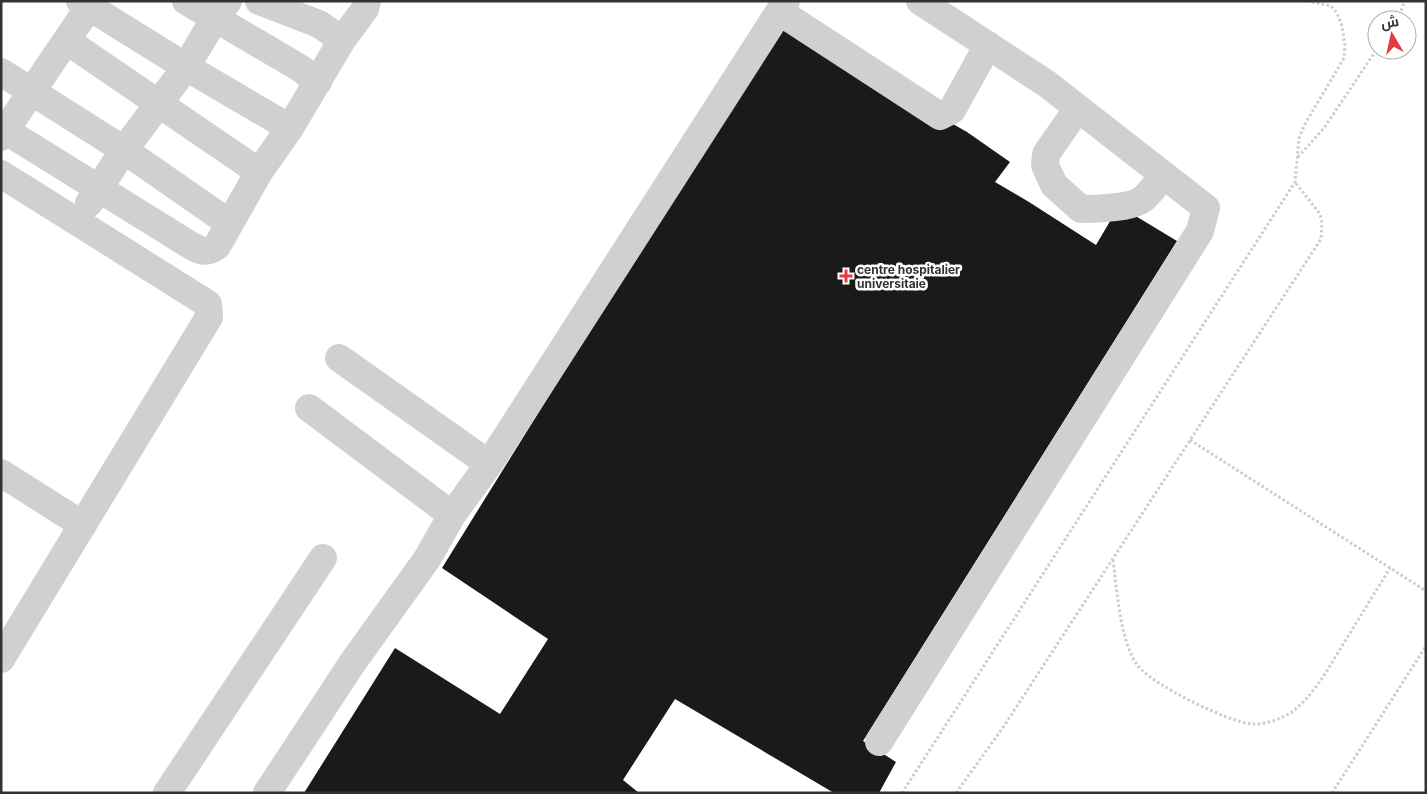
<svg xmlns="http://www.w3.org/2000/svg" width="1427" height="794" font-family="Inter,Cairo,sans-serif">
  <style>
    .building { fill: #1a1a1a }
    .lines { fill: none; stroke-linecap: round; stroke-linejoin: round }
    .path { stroke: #cdcdcd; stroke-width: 3; stroke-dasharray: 2.5 2.5; stroke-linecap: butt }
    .minor { stroke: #d0d0d0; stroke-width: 28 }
    .poi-dot { fill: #e63946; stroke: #fff; stroke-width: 2 }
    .labels { text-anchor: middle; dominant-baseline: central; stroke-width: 5; stroke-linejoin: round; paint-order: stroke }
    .poi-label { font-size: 12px; font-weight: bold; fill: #333; stroke: #fff; text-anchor: start }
  </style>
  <rect width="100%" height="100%" fill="#fff"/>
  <path class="building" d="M779,25L967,132L1010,162L995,182L1029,202L1096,245L1119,206L1177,241L863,741L896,762L879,793H834L675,699L623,780L639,793H304L395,648L500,714L548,639L442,568Z"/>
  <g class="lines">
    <path class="path" d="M1397,20L1405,1
      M1298,157L1324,128L1377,49
      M1190,440L1426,591
      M1113,560C1117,589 1120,643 1138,666C1153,685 1228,722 1252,724C1265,725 1281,719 1292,712C1315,694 1327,670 1342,646C1358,620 1374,594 1390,568
      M902,793L1295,182L1299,138L1305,124L1344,58L1345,45L1342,26L1337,13L1331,6L1307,1
      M956,793L1004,726L1321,239L1322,223L1320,214L1295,182
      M1332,793L1426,646"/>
    <path class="minor" d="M80,1L186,67L290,128
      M186,1L300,68L318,82
      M259,1L319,24L342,40
      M780,12L940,116L952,110L988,45
      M67,41L259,172
      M1,72L124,150L229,223
      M1078,108L1046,154L1045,165L1054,185L1081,209C1095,209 1132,208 1143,199C1151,192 1157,183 1164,175
      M1,128L190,245C201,251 206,254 217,246L259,172L290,128L342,40L365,9L367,1
      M1,137L93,1
      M1,174L208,304L209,317L1,659
      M89,203L124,150L186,67L215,18L228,1
      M339,358L489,464
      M309,408L452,515
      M1,473L83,525
      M879,742L1200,231L1206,208L1047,84L920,1
      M167,793L323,558
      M267,793L353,662L427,559L452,515L489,464L786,1"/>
  </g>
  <path class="poi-dot" d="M843.5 268.5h5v5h5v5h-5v5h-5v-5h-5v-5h5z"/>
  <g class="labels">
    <g class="poi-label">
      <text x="857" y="269">centre hospitalier<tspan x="857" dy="14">universitaie</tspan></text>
    </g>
  </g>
  <rect width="1427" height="794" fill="none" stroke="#333333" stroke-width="5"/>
  <g transform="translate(1392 35) rotate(351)"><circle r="24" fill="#ffffff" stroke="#adadad"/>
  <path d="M0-4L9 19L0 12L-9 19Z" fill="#e63946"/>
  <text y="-8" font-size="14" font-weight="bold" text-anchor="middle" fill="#333333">ش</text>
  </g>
</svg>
